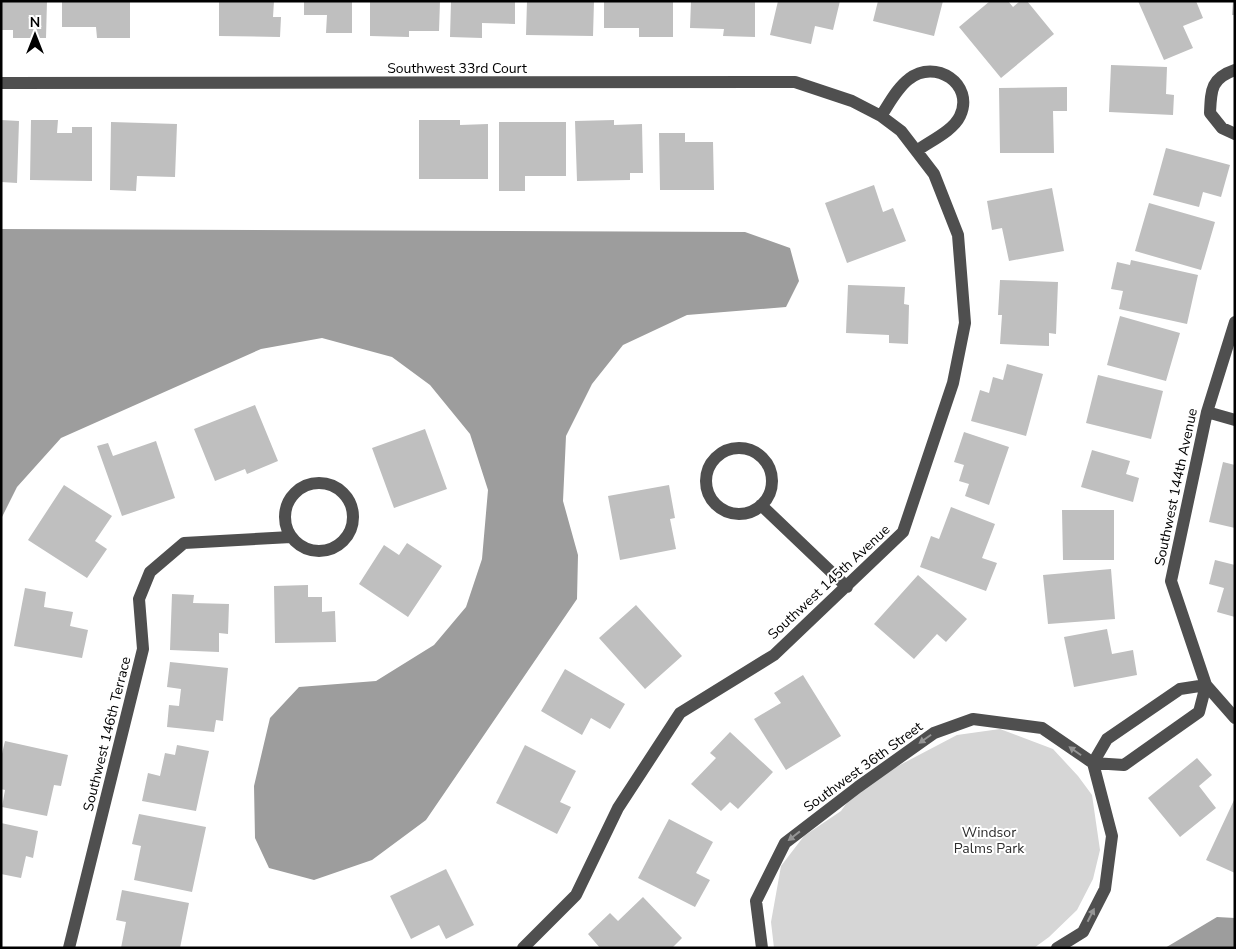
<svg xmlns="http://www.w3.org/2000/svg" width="1236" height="949" font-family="'Nunito Sans',sans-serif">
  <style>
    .green { fill: #d6d6d6 }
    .water { fill: #9d9d9d }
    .building { fill: #bfbfbf }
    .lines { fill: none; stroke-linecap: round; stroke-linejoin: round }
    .minor { stroke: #4f4f4f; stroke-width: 12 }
    .oneway { fill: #959595 }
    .labels { text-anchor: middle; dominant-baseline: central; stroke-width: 4; stroke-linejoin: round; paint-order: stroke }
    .street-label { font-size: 14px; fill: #000; stroke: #fff }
    .park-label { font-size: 14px; fill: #2d2d2d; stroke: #fff }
  </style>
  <rect width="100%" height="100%" fill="#fff"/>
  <path class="green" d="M1000,729L1053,749L1078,776L1092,795L1100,850L1093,879L1077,910L1049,937L1034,948H774L771,922L781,866L804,836L841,811L858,787L957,735Z"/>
  <path class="water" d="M1,229L745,232L790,248L799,281L786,307L687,315L623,345L592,384L566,436L563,501L578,555L577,599L426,820L372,860L314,880L269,868L255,838L254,786L270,718L299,687L376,681L434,645L466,607L482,559L488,490L470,434L430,385L392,357L322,338L261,349L61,438L17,487L1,519Z
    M1217,917L1235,918V948H1165Z"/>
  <path class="building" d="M1,1H47L46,38H13V30H1Z
    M62,1H130V38H97L96,27H62Z
    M219,1H274L273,17H281L280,37L219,36Z
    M304,1H352V33H326L327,15H304Z
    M370,1H440L439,31H409V37L370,36Z
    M451,1H515V24L482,23V38L450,37Z
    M527,1H594L593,36L526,35Z
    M604,1H673V37H639V28H604Z
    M691,1H755V37L723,36L724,29L690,28Z
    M778,1H840L833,30L815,26L811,44L770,35Z
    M878,1H943L934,36L873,21Z
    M990,1H1008L1013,7L1020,1H1027L1054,34L1001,78L959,27Z
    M1138,1H1196L1203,18L1183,26L1193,48L1164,60Z
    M1233,1H1235V15H1232Z
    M1111,65L1167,67L1166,94L1174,95L1173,115L1109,112Z
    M1067,87V111H1053L1054,153H1000L999,88Z
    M1,120L19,121L17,183L1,182Z
    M31,120H58L57,133H72V127H92V181L30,180Z
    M419,120H460V125L488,124V179H419Z
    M614,120V125L642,124L643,173H630V180L577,181L575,121Z
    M111,122L177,124L175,177L137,176L136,191L110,190Z
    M499,122H566V176H525V191H499Z
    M659,133H685V142H713L714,190H660Z
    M1166,148L1230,165L1221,197L1203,192L1199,207L1153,195Z
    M874,185L883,212L893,208L906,241L847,263L825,203Z
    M1052,188L1064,251L1009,261L1002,228L992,230L987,201Z
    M1149,203L1215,222L1201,270L1135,251Z
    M1131,260L1198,275L1187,324L1119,309L1123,291L1111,289L1117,262L1130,265Z
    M1000,280L1058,282L1056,334L1049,333V346L1000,344L1002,315H998Z
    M848,285L905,287L904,304L909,305L908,344L889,343V335L846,333Z
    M1120,316L1180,333L1166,381L1107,365Z
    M1007,364L1043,374L1026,436L971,421L980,390L989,393L993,377L1003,380Z
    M1098,375L1163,391L1151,439L1086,423Z
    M255,405L278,461L247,474L245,469L215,481L194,429Z
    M425,429L447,489L394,508L372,448Z
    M964,432L1009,447L989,505L965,496L969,484L959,481L964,465L954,462Z
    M156,441L175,498L122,516L97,446L108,443L113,456Z
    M1092,450L1130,461L1126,474L1139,478L1133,502L1081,487Z
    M1223,462L1235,465V528L1209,522Z
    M64,485L112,516L95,541L107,549L87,578L28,540Z
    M669,485L675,518L670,519L676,549L620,560L608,496Z
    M951,507L995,524L982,558L997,563L986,591L920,567L931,536L939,539Z
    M1062,510H1114V560H1063Z
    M407,543L442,566L408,617L359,584L384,545L399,555Z
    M1215,560L1235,565V617L1217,612L1224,588L1209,584Z
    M1111,569L1115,619L1048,624L1043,575Z
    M918,575L967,619L946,642L937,634L914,659L874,624Z
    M308,585V597H322V612L335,611L336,642L275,643L274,586Z
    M25,588L46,592L44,607L73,612L70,626L88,630L82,658L14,646Z
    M172,594L194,595L193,603L229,604L228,634L219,633V652L170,650Z
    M636,605L682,656L645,689L599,638Z
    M1107,629L1112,654L1133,650L1137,675L1074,687L1064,637Z
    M170,662L228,668L223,721L216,720L214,732L167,727L169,705L179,706L181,689L167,687Z
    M565,669L625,704L610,729L591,718L582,735L541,711Z
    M803,675L841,736L786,770L754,719L781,703L774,693Z
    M730,732L773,772L738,809L730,802L721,811L691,784L716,758L710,753Z
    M5,741L68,755L61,786L54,785L47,816L2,807L5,790L1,789V758Z
    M177,745L209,751L196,811L142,801L148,773L160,776L165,753L175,755Z
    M525,745L576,771L560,802L571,807L557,834L496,803Z
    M1197,758L1212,775L1199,786L1216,808L1180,837L1148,798Z
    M1235,798V873L1206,860Z
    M139,814L206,827L192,892L134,880L141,846L132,844Z
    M669,819L713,842L696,873L710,880L695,907L638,878Z
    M1,823L38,831L33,858L26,856L21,878L1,874Z
    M446,869L474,925L446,939L439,925L411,939L390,896Z
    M122,890L189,903L180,948H121L126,922L116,920Z
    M643,897L682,938L672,948H600L588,934L610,913L618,921Z"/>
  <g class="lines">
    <path class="minor" d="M1235,70C1211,78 1211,90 1210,113L1222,128L1235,134
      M1,83L795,82L852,101L881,116L901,131L934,174L958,235L965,323L953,383L903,532L774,655L680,713L618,808L576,895L523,948
      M881,116C889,104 897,88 909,79C935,58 975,84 960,116C953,131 930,141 918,150
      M1235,322L1207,412L1171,581L1206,685L1235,718
      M1207,412L1235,420
      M706 481a33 33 0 1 1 66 0a33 33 0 1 1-66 0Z
      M285 517a34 34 0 1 1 68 0a34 34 0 1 1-68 0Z
      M761,505L847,587
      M1206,685L1199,712L1124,765L1093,763L1107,739L1180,689Z
      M69,948L143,649L139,599L150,572L184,543L291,537
      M762,948L756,901L785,843L858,787L934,733L973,719L1042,728L1093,763L1112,836L1105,889L1083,932L1057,948"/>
  </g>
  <defs><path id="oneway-solid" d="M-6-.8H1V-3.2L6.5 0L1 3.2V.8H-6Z" transform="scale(1.25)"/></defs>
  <g class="oneway">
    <use href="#oneway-solid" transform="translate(925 739) rotate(145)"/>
    <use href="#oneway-solid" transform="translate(1075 751) rotate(-145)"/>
    <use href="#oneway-solid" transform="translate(794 836) rotate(142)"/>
    <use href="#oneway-solid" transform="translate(1091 915) rotate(-63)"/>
  </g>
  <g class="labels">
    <g class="street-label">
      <text x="457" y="68">Southwest 33rd Court</text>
      <text transform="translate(1176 487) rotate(-78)">Southwest 144th Avenue</text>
      <text transform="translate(829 582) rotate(-43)">Southwest 145th Avenue</text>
      <text transform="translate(107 734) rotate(-76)">Southwest 146th Terrace</text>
      <text transform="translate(863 767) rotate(-36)">Southwest 36th Street</text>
    </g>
    <g class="park-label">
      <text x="989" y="832">Windsor<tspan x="989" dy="16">Palms Park</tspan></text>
    </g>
  </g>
  <rect width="1236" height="949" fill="none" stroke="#000000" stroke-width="5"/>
  <g transform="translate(35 35)" stroke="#ffffff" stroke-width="4" paint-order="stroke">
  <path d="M0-4L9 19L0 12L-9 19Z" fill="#000000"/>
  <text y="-8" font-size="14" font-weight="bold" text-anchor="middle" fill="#000000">N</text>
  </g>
</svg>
